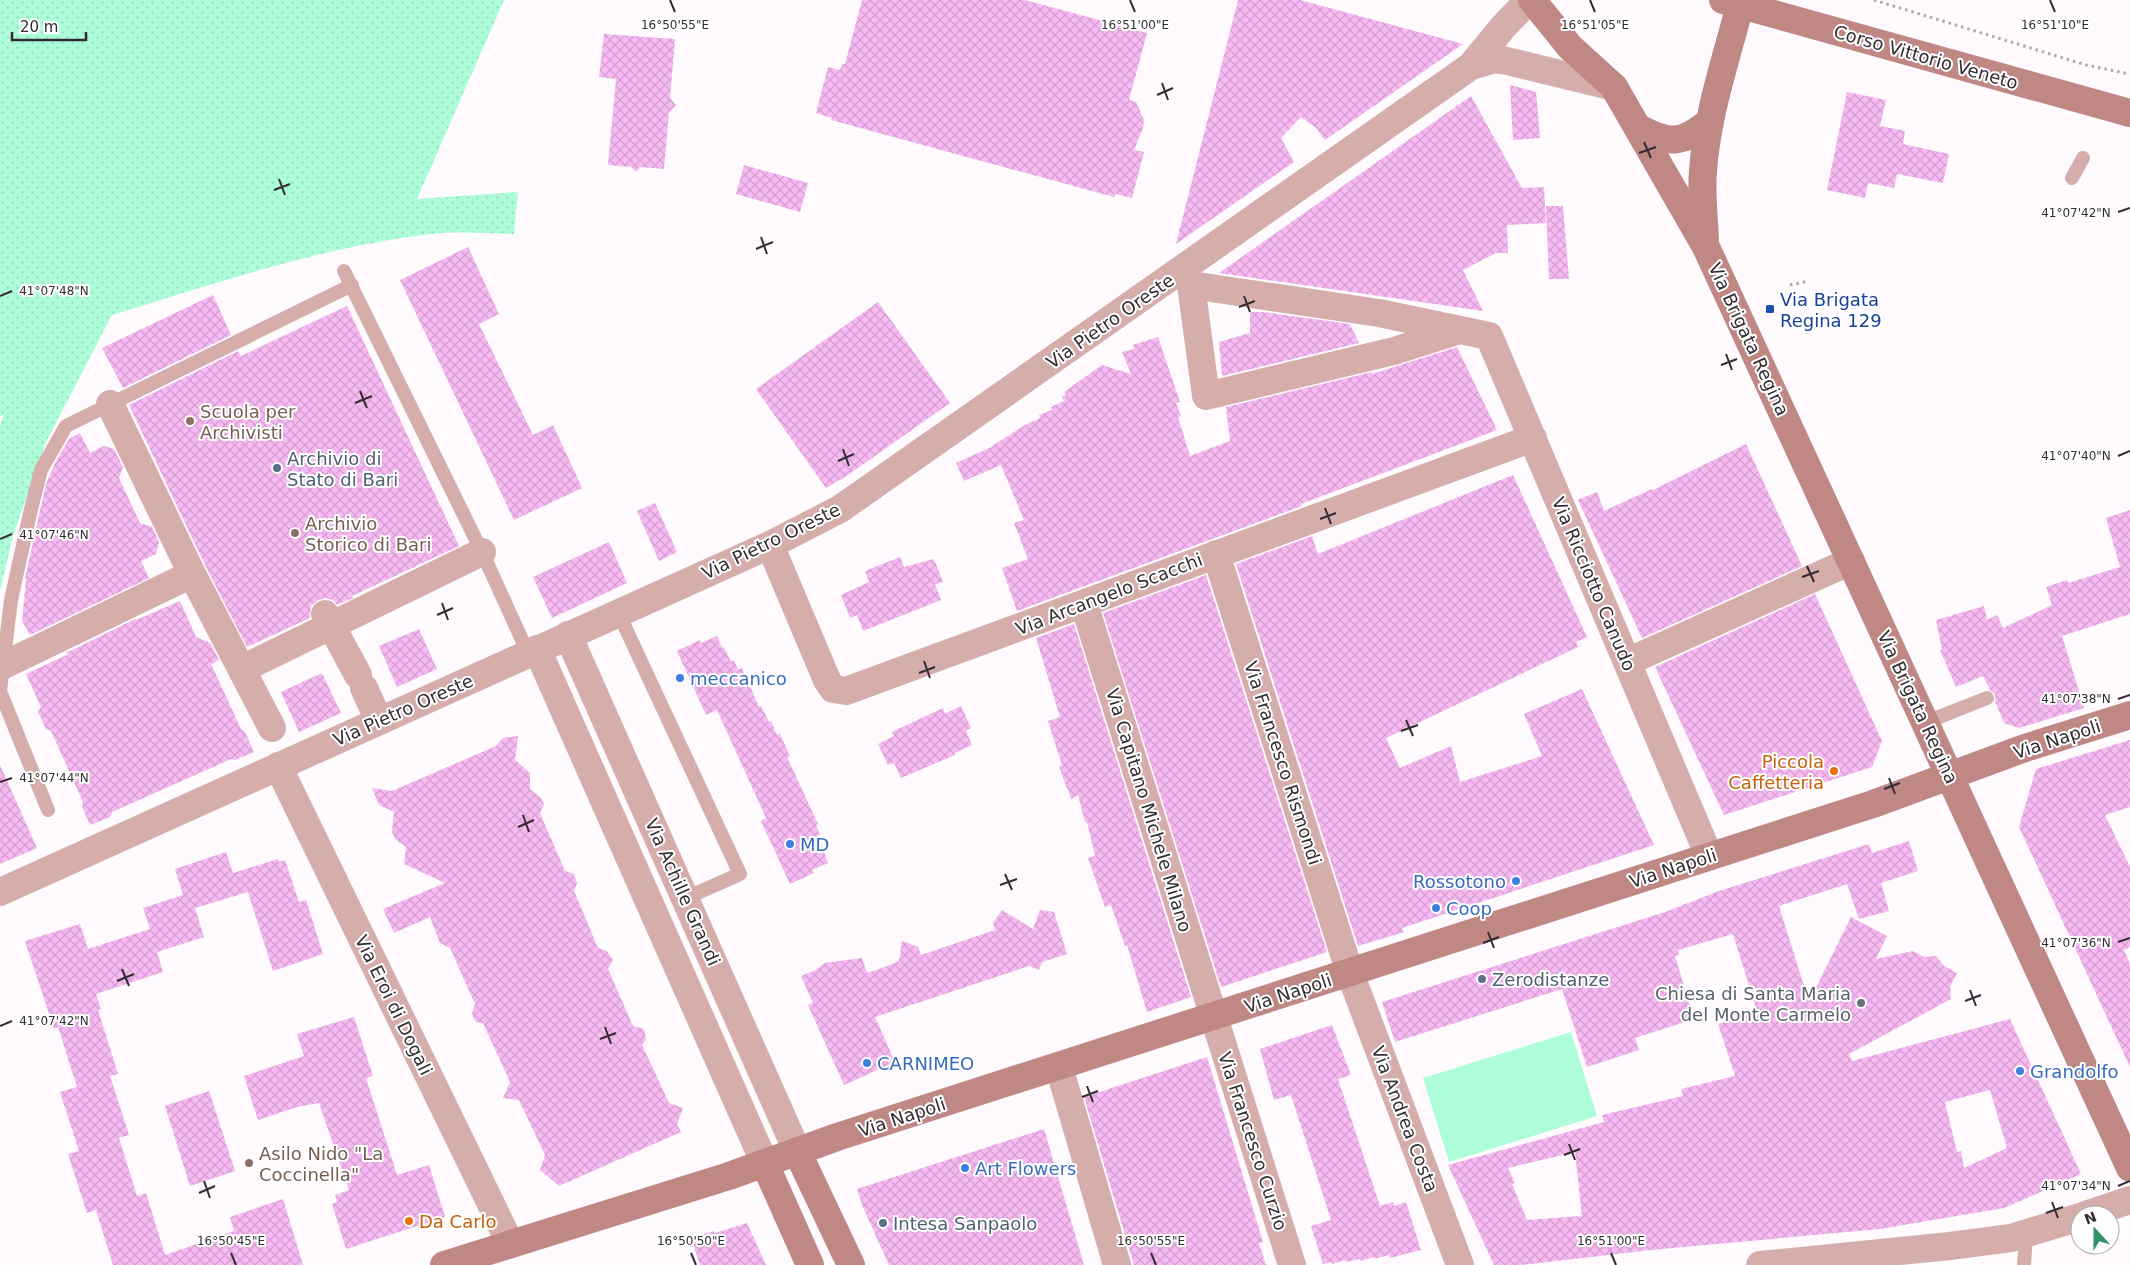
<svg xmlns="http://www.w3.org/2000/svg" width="2130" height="1265" font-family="'DejaVu Sans',sans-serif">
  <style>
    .grass { fill: url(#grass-dots) }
    .pitch { fill: #acfdd8 }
    .building { fill: url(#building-cross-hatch); fill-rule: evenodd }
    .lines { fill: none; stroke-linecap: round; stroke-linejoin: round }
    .path { stroke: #ada8ad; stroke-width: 3; stroke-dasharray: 2.5 4; stroke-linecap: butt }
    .lane { stroke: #d5aeab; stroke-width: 14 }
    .street { stroke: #d5aeab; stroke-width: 28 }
    .secondary { stroke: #c08884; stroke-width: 28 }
    .ticks { fill: none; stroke: #332c32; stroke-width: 2 }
    .transit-dot { fill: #1a4fb4; stroke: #fff; stroke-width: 2 }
    .education-dot { fill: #8d6e63; stroke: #fff; stroke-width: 2 }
    .service-dot { fill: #5c6f8a; stroke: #fff; stroke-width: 2 }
    .shop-dot { fill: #3f7fe0; stroke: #fff; stroke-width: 2 }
    .food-dot { fill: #e8710a; stroke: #fff; stroke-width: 2 }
    .worship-dot { fill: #6b7280; stroke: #fff; stroke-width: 2 }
    .labels { text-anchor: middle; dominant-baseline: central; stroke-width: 4; stroke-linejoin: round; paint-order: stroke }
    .street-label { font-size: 18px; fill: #332c32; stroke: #fff }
    .transit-label { font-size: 18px; fill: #164399; stroke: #fff; text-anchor: start }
    .education-label { font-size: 18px; fill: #785e54; stroke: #fff; text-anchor: start }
    .service-label { font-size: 18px; fill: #4e5e75; stroke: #fff; text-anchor: start }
    .shop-label { font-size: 18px; fill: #366cbe; stroke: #fff; text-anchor: start }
    .food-label { font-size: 18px; fill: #c56008; stroke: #fff; text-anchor: end }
    .worship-label { font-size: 18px; fill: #5b616d; stroke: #fff; text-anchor: end }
    .ticks-label { font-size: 12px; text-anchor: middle; fill: #332c32; stroke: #fff; stroke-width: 4; stroke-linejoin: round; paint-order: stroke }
  </style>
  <defs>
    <pattern id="grass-dots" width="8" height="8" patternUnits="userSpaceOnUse" patternTransform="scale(1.25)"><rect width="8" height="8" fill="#acfdd8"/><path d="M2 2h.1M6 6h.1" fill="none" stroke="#94d9ba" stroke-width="1.8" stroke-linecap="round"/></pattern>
    <pattern id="building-cross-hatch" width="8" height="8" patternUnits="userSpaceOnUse" patternTransform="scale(1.25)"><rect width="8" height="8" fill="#f8baf3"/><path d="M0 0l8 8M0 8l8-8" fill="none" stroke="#d5a0d1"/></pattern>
  </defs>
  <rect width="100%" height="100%" fill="#fefafe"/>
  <path class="grass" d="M0,0H504L417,199L518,192L514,234C486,233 458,231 431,234C321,247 217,283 112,315L46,442L13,536L0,591V426L4,415L0,416Z"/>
  <path class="pitch" d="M1571,1032L1597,1116L1449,1162L1423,1078Z"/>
  <path class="building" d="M862,0H1025L1147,33L1129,100L1136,102L1144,120L1143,128L1134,150L1144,152L1132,198L1115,194L1114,197L831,120L832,118L816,113L828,67L840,70L842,64H845Z
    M1238,0H1300L1463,44L1325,140L1316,128L1301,117L1281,138L1294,162L1176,244Z
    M604,34L675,39L670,98L676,105L669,112L664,169L640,167L636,172L631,167L608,165L616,79L599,77Z
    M1510,85L1536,92L1540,138L1513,140Z
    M1847,92L1886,100L1880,126L1905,131L1903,144L1949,154L1943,183L1897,174L1894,188L1868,183L1865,198L1827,190Z
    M1471,96L1522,188L1544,187L1546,223L1507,225L1508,253H1496L1463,270L1483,311L1219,273Z
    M744,165L808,183L800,212L736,194Z
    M1546,206H1563L1569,279H1549Z
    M468,247L499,314L479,324L533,435L553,425L582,488L514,520L400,280Z
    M213,295L231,335L123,388L102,348Z
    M878,302L950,403L848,475L826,488L756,389Z
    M347,306L459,546L352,596L353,598L337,605L333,600L326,598L318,600L311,606L310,618L247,647L206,567L129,405L238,351L241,356Z
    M1250,312H1263L1350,324L1359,343L1222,376L1219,342L1250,333Z
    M1158,337L1180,402L1176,403L1181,416L1178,417L1190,456L1230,441L1226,407L1372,372V374L1457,347L1497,430L1301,504L1302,506L1017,611L1002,568L1028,559L1014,523L1024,520L1001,465L964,481L956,463L989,448L1025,425L1040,418L1039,415L1052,410L1051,407L1064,401L1062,397L1066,395L1064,392L1102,365L1131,374L1122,352L1134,349L1133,345Z
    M80,433L90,453L104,446L114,449L123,467L119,478L140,523L152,527L159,542L156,554L141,561L149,578L30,635L22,621L26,580L25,578L40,511L46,484L55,463L69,439Z
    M1746,444L1802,566L1642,638L1578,500L1597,492L1604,511L1652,489L1653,490Z
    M1513,475L1587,637L1576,642L1578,647L1386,738L1400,768L1451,746L1460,782L1542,756L1524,714L1582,689L1654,845L1402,928L1404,932L1358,946L1236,564L1312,536L1318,554Z
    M655,503L677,552L659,561L637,511Z
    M2130,510V614L2062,636L2084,708L2019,728L2004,723L1995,701V694L1990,690L1983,676L1956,687L1940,650L1942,649L1936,620L1984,606L1987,620L1997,615L2003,628L2052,605L2046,587L2067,580L2068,583L2120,567L2106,518Z
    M609,542L627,583L552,618L533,577Z
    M900,557L904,567L934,559L943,582L935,584L941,600L863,631L857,615L850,618L841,595L869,582L865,571Z
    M1206,575L1327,952L1221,987L1103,613Z
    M1815,594L1882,741L1872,767L1724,815L1655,667Z
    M180,601L196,637L210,643L219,660L211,664L241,729L245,732L254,752L235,760L231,759L112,812L110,817L90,825L82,807L83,802L51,731L46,729L38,712L41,707L26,674L69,654L66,653L137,618L136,620Z
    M1074,624L1191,997L1147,1012L1127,945L1125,946L1111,905L1105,907L1088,858L1095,856L1087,822H1085L1078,795L1071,799L1068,789H1067L1059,766L1062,765L1048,721L1060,717L1036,638Z
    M419,629L437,669L397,687L379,646Z
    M717,636L722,648L724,647L731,662L734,660L738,670L742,668L759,707L761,706L769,722L771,721L777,735L780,734L790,756L787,757L818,824L816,825L820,835L818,836L828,863L812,870L814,873L790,884L761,821L766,818L717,710L706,715L677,651L700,640L701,643Z
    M322,673L341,713L299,732L281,692Z
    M961,706L971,728L966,731L972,745L955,753V755L901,778L894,763L888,765L878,744L894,736L892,732L943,708L945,714Z
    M518,736L515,760L530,773V789L541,798L544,804L540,813L565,871L574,874L577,883L574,891L598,948L607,951L613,960L608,969L633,1026L644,1029L646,1039L642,1045L669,1103L683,1108L677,1124L681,1132L559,1186L540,1170L545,1155L519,1100L503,1098L510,1082L483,1023L476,1022L473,1017L472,1013L475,1004L450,948L440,943L430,917L394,933L383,909L445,883L404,864L406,847L395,839L392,832L394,812L379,805L372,788L392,791L496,746L503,738Z
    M2130,740V807L2105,815L2130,867V947L2124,950L2130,964V1067L2019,827L2036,769Z
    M0,765L37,848L0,864Z
    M1909,841L1918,871L1881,883L1889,911L1859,919L1847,884L1779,906L1809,1002L1851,917L1887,936L1876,959L1913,951L1924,957L1936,956L1944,966L1957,973L1950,987L1951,999L1849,1054L1852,1061L2010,1019L2081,1174L2004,1208L1880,1229L1651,1250L1521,1265H1494L1448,1165L1604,1122L1602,1115L1683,1096L1681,1089L1735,1076L1718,1024L1757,1011L1733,934L1678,950L1679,955L1675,956L1694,1019L1635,1038L1639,1050L1587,1067L1562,989L1395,1042L1382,1002L1665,912L1719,891L1869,844L1872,853ZM1990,1090L2007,1148L1964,1168L1961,1151L1957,1152L1945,1102ZM1575,1152L1582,1216L1527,1220L1512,1184L1515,1183L1508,1168Z
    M226,852L233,873L278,859L279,862L285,860L299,902L306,900L323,954L273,971L248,892L195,908L204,937L157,952L163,972L96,994L101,1009L98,1010L118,1074L110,1076L129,1135L119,1138L137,1196L146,1193L165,1255L234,1231L230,1217L283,1199L303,1265H113L96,1210L87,1213L68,1154L79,1151L60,1092L77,1087L58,1027L54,1029L25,941L80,924L88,949L150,929L143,908L183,895L175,869Z
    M1002,910L1033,929L1040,910L1054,912L1067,954L1042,962L1039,970L1029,966L875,1017L895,1062L844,1085L808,1005L813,1003L801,976L816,970L824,963L862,958L867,973L885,967L899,961L902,941L918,947L921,955L995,930L993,923Z
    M354,1017L373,1076L366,1078L397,1175L429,1165L445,1217L346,1249L332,1204L337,1202L335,1195L349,1190L319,1103L297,1107L258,1120L244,1076L304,1056L297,1034Z
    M1332,1025L1351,1075L1338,1079L1380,1206L1393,1202L1394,1206L1406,1202L1421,1250L1390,1258L1389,1255L1375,1259L1374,1257L1361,1261L1360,1259L1346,1262L1345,1260L1332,1264L1331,1262L1323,1264L1311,1226L1331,1220L1291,1095L1274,1100L1260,1049Z
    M1207,1057L1263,1242L1259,1243L1266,1265H1134L1084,1097Z
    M209,1091L235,1171L190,1186L165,1106Z
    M1044,1129L1084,1265H889L862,1205L857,1189Z
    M747,1223L766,1265H700L691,1238L714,1231L715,1233Z"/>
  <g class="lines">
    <path class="path" d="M1874,0L2086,65L2130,74
      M1790,285L1809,281"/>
    <path class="lane" d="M2072,178L2083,158
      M344,271L482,552L528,653
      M618,612L740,874L686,898
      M1924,723L1987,698
      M48,810L0,691L11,600L31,509L41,470L66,426L352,285
      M2024,1265L2026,1235"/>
    <path class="street" d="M1471,66L1495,59L1503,60L1614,87
      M1180,271L1191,285L1379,313L1489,336L1709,856
      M1191,285L1206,396L1394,351L1460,330
      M110,404L192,574L272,728
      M770,545L827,680L833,689L846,691L1533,438
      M1216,554L1350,973L1460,1265
      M1084,604L1292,1265
      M325,614L358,675
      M568,635L797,1151
      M537,649L765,1164
      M1627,662L1851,561
      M2,666L192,574
      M242,669L482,552
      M364,688L379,721
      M278,766L510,1243
      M0,892L770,545L840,509L1471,66L1503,27L1529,0
      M1059,1067L1117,1265
      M2085,1215L2130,1200
      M1760,1265L1950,1246L2011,1238L2080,1217"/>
    <path class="secondary" d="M1532,0L1570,47L1614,87L1706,247L2130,1168
      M1723,0L2130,113
      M1637,127C1669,144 1681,145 1709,122
      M1705,240C1704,217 1701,194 1703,171C1707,114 1726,60 1740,5
      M797,1151L851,1265
      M765,1164L810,1265
      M444,1265L729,1176L837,1137L1873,804L2025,748L2130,715"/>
  </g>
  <path class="ticks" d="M670,0L675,12M1130,0L1135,12M1590,0L1595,12M2050,0L2055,12M1162,83L1168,100M1157,95L1173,88M1644,142L1651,158M1639,153L1656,147M279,179L285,195M274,190L290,184M2118,212L2130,208M761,237L767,254M756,249L773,242M0,296L12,291M1244,296L1250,312M1239,307L1255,301M1726,354L1732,370M1721,365L1737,359M360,391L367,408M355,403L372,396M843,449L849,466M2118,456L2130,451M838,461L854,454M1325,508L1331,524M1320,519L1336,513M0,539L12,534M1807,566L1814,582M1802,577L1819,571M442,603L448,620M437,615L453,608M924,661L930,678M919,673L935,667M2118,699L2130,695M1406,720L1413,736M1401,731L1418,725M1889,778L1895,794M0,782L12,778M1884,789L1900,783M523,815L529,832M518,827L534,820M1005,874L1012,890M1000,885L1017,879M1488,932L1494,948M2118,942L2130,938M1483,943L1499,937M122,969L129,986M117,981L134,974M1970,990L1976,1006M1965,1001L1981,995M0,1026L12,1021M605,1027L611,1044M600,1039L616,1033M1087,1086L1093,1102M1082,1097L1098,1091M1569,1144L1575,1160M1564,1155L1580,1149M204,1181L210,1198M2118,1186L2130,1181M199,1193L215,1186M2052,1202L2058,1218M2046,1213L2063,1207M231,1253L236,1265M691,1253L696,1265M1151,1253L1156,1265M1611,1253L1616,1265"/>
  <rect class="transit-dot" x="1765" y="304" width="10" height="10" rx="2.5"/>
  <g class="education-dot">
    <circle cx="190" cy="421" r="5"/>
    <circle cx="295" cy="533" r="5"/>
    <circle cx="249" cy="1163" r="5"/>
  </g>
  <g class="service-dot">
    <circle cx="277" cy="468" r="5"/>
    <circle cx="1482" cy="979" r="5"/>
    <circle cx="883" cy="1223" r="5"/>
  </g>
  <g class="shop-dot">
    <circle cx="680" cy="678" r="5"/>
    <circle cx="790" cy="844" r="5"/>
    <circle cx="1516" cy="881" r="5"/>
    <circle cx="1436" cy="908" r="5"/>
    <circle cx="867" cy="1063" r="5"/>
    <circle cx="2020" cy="1071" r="5"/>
    <circle cx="965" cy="1168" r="5"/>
  </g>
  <g class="food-dot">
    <circle cx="1834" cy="771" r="5"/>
    <circle cx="409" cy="1221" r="5"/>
  </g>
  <circle class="worship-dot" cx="1861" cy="1003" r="5"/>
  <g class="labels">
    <g class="street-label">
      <text transform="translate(1926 57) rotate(16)">Corso Vittorio Veneto</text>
      <text transform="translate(1110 321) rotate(-35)">Via Pietro Oreste</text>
      <text transform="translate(1749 339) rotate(65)">Via Brigata Regina</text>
      <text transform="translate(771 541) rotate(-26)">Via Pietro Oreste</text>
      <text transform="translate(1594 584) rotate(67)">Via Ricciotto Canudo</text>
      <text transform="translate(1109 594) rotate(-21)">Via Arcangelo Scacchi</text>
      <text transform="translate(1918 707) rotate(65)">Via Brigata Regina</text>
      <text transform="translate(403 710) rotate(-24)">Via Pietro Oreste</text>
      <text transform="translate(2057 739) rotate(-18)">Via Napoli</text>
      <text transform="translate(1283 763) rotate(72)">Via Francesco Rismondi</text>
      <text transform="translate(1149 810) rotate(73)">Via Capitano Michele Milano</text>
      <text transform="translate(1673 868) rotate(-18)">Via Napoli</text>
      <text transform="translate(683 892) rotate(66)">Via Achille Grandi</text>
      <text transform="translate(1288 993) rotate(-18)">Via Napoli</text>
      <text transform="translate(394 1005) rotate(64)">Via Eroi di Dogali</text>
      <text transform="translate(902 1117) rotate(-18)">Via Napoli</text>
      <text transform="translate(1405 1119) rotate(69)">Via Andrea Costa</text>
      <text transform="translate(1253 1141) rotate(72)">Via Francesco Curzio</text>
    </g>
    <g class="transit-label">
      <text x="1780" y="299">Via Brigata<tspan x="1780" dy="21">Regina 129</tspan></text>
    </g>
    <g class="education-label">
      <text x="200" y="411">Scuola per<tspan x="200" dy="21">Archivisti</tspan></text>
      <text x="305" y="523">Archivio<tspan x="305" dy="21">Storico di Bari</tspan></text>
      <text x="259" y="1153">Asilo Nido "La<tspan x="259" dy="21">Coccinella"</tspan></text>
    </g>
    <g class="service-label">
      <text x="287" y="458">Archivio di<tspan x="287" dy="21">Stato di Bari</tspan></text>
      <text x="1492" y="979">Zerodistanze</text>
      <text x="893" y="1223">Intesa Sanpaolo</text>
    </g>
    <g class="shop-label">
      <text x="690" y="678">meccanico</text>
      <text x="800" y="844">MD</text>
      <text x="1506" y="881" text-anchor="end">Rossotono</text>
      <text x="1446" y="908">Coop</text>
      <text x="877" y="1063">CARNIMEO</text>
      <text x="2030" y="1071">Grandolfo</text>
      <text x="975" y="1168">Art Flowers</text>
    </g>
    <g class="food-label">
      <text x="1824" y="761">Piccola<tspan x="1824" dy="21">Caffetteria</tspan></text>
      <text x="419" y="1221" text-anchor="start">Da Carlo</text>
    </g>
    <g class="worship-label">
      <text x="1851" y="993">Chiesa di Santa Maria<tspan x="1851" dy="21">del Monte Carmelo</tspan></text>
    </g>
  </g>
  <g class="ticks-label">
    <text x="675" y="29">16°50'55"E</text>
    <text x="1135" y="29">16°51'00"E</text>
    <text x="1595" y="29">16°51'05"E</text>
    <text x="2055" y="29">16°51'10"E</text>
    <text x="2076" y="217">41°07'42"N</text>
    <text x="54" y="295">41°07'48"N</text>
    <text x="2076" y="460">41°07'40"N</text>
    <text x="54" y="539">41°07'46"N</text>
    <text x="2076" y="703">41°07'38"N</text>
    <text x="54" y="782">41°07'44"N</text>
    <text x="2076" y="947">41°07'36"N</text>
    <text x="54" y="1025">41°07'42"N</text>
    <text x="2076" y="1190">41°07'34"N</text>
    <text x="231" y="1245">16°50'45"E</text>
    <text x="691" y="1245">16°50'50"E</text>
    <text x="1151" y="1245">16°50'55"E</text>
    <text x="1611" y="1245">16°51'00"E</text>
  </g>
  <g transform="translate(2095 1230) rotate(339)"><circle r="24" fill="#ffffff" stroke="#adabad"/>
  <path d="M0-4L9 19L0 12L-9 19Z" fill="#349169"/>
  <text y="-8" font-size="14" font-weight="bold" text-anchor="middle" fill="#332c32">N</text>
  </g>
  <path d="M12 32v8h74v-8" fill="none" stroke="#332c32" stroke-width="2.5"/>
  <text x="20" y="32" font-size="15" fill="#332c32" stroke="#ffffff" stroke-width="4" paint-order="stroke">20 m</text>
</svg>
